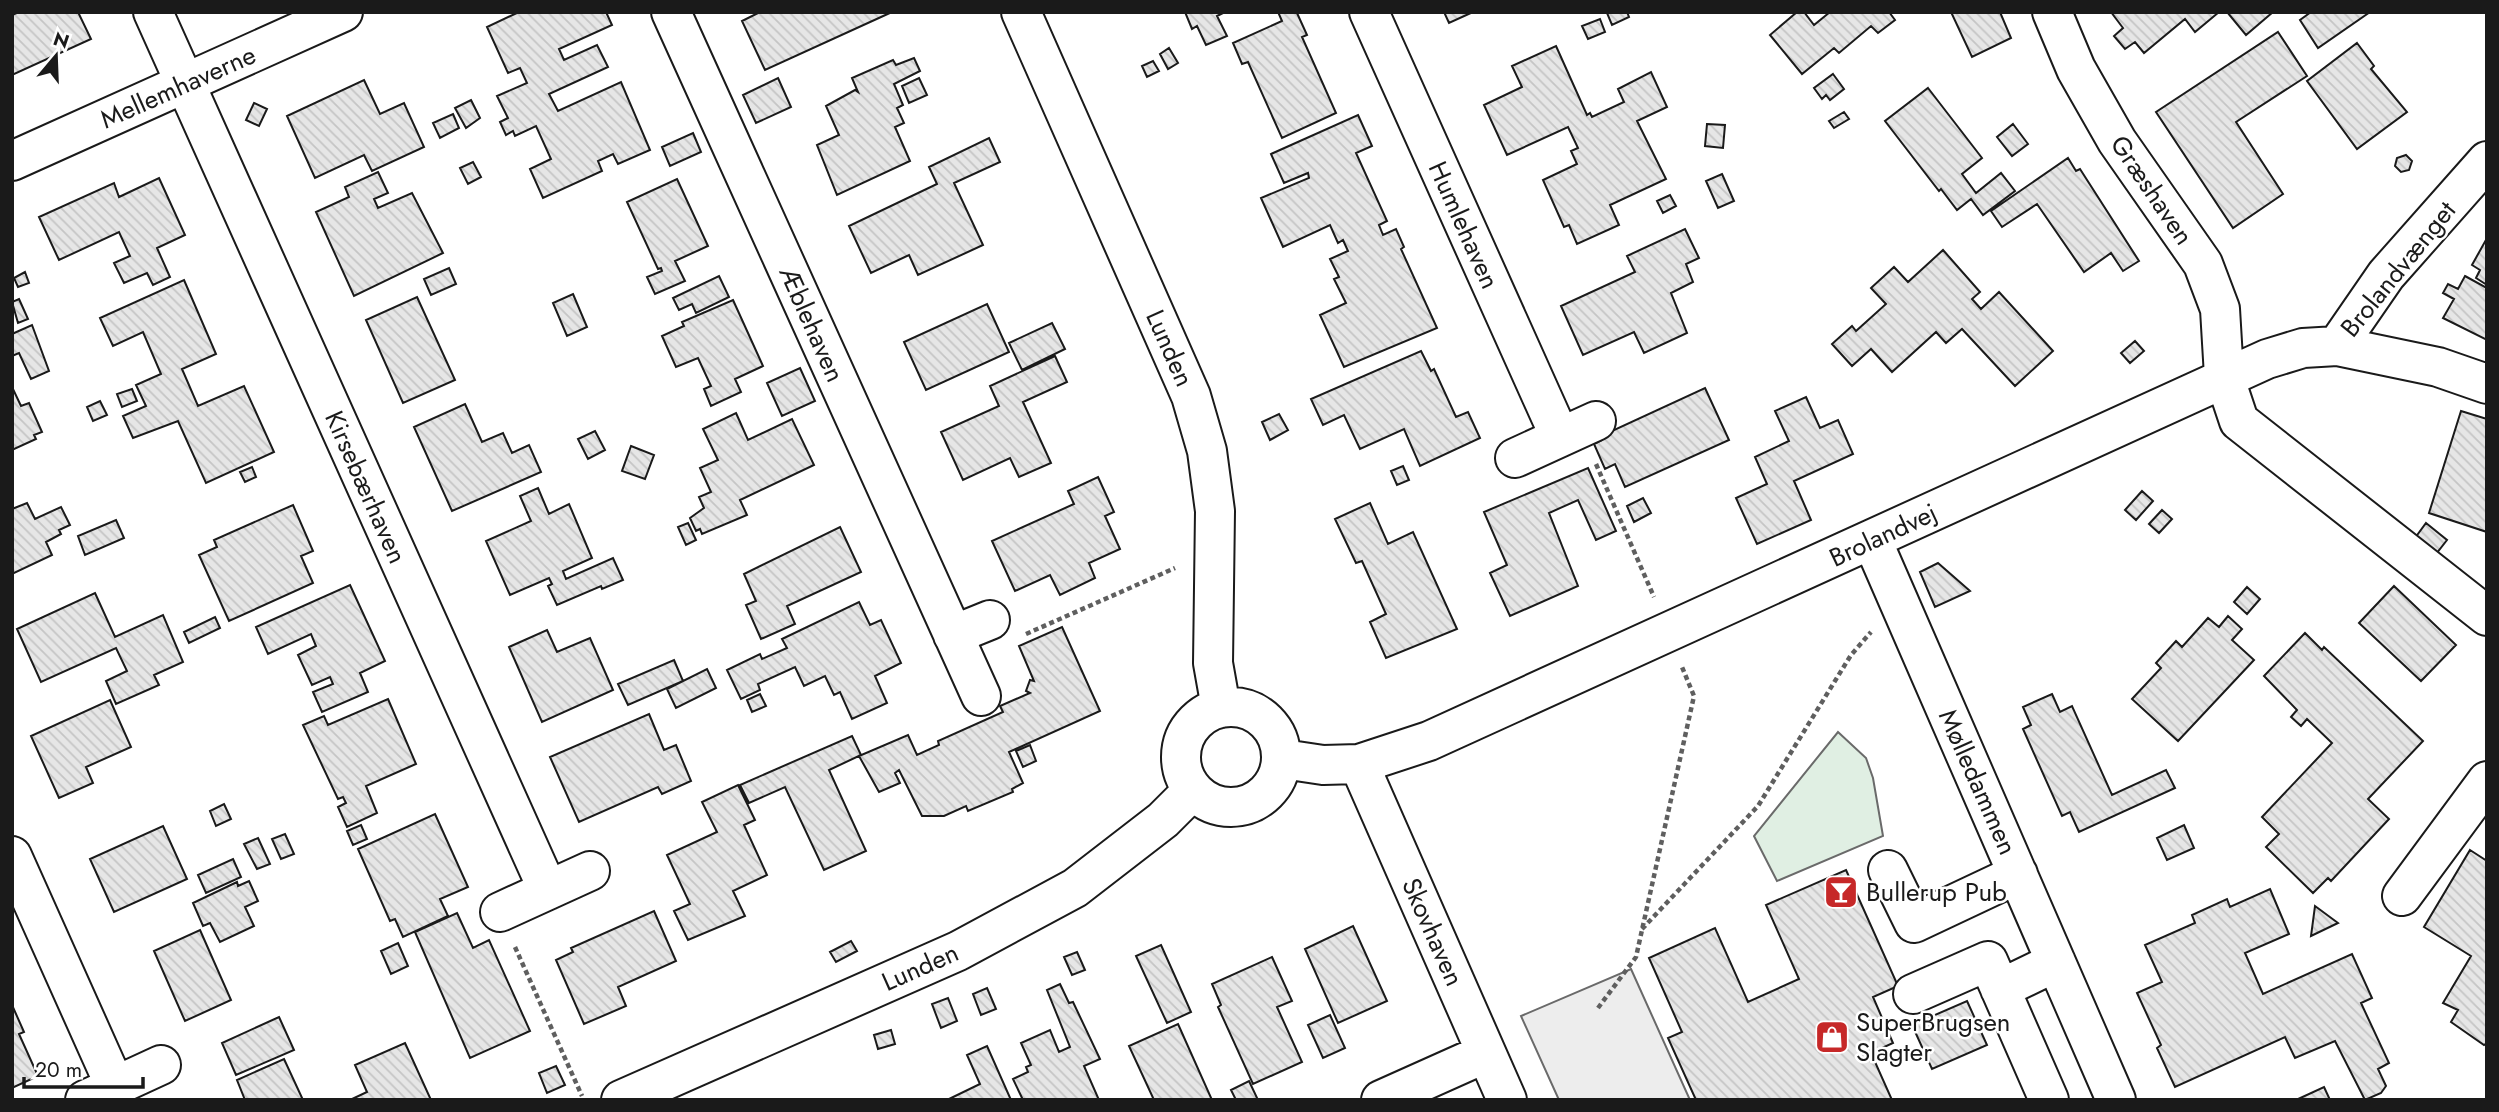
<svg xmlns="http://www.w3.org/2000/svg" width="2499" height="1112" font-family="Jost,sans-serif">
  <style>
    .green { fill: #e0efe3; stroke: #6a6a6a; stroke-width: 2 }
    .parking { fill: #ededed; stroke: #6a6a6a; stroke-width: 2 }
    .building { fill: url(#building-back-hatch); stroke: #1a1a1a; stroke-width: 2 }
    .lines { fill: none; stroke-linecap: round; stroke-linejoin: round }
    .minor-casing { stroke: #1a1a1a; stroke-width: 42 }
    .path { stroke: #5f5f5f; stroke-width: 4.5; stroke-dasharray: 5 3.5; stroke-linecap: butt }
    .minor { stroke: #fff; stroke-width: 38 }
    .labels { text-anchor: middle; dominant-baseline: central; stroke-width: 5; stroke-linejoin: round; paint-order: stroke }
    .street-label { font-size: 26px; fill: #1a1a1a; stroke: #fff }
    .poi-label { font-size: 26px; fill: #1a1a1a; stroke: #fff; text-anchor: start }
  </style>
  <defs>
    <pattern id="building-back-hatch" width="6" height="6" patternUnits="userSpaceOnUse" patternTransform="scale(1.75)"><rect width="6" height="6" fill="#e6e6e6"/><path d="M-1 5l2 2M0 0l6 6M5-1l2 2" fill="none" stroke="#c5c5c5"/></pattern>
  </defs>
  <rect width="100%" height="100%" fill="#fff"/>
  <path class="green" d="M1838,732L1866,758L1873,778L1883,836L1777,881L1754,836Z"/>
  <path class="parking" d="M1631,969L1690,1100H1559L1521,1016Z"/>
  <path class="building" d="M19,12H78L91,39L12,75V15Z
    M519,12H606L612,25L559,49L564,60L597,45L608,67L549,94L558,111L621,82L650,150L618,164L613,154L598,161L602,171L543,198L530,169L551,159L536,126L515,136L513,131L506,135L500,122L508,118L497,96L527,83L520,68L508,73L487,27Z
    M760,12H892L765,70L742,21Z
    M1185,12H1225L1217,16L1227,36L1206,45L1197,26L1192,29Z
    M1278,12H1300L1297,13L1307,35L1302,37L1336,113L1282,138L1248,62L1242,64L1233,43L1282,21Z
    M1444,12H1473L1449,23Z
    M1627,12L1629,17L1612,25L1607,13Z
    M1797,12H1804L1814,25L1830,12H1889L1895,20L1878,33L1871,26L1839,53L1834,48L1802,74L1770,35Z
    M1951,12H2000L2011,38L1972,57Z
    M2111,12H2219L2195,32L2185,19L2144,53L2135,42L2125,49L2114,36L2123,28Z
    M2227,12H2273L2246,35Z
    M2311,12H2370L2318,48L2300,20Z
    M1600,19L1605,32L1588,39L1582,26Z
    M2278,32L2307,76L2236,122L2283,194L2233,228L2156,112Z
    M2357,43L2374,66L2371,69L2407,112L2357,149L2307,81Z
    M1556,46L1587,115L1590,113L1592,117L1624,102L1618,89L1651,72L1667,107L1637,121L1666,179L1610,205L1619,225L1577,244L1569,225L1564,227L1543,180L1577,164L1571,151L1578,148L1568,127L1507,155L1484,105L1522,87L1512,66Z
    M1169,48L1178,63L1168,69L1160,54Z
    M914,58L920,71L894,84L903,105L897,108L904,123L895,127L910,161L837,195L817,145L839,135L826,106L855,90L858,92L852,78L893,60L896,65Z
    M1153,61L1159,71L1147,77L1142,66Z
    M1833,74L1844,89L1830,100L1826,95L1822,99L1814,88Z
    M778,78L791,107L756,123L743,95Z
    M919,78L927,95L909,103L902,86Z
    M364,80L380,114L404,103L424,147L372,171L364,155L315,178L287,116Z
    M1928,88L1982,158L1962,174L1976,193L2001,173L2015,191L1983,215L1971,199L1957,210L1941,189L1939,191L1885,121Z
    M471,100L480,118L466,128L455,108Z
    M254,103L267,109L259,126L246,120Z
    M1844,112L1849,119L1834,128L1829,121Z
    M453,114L459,128L440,138L433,123Z
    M1358,115L1372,146L1356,153L1387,221L1379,225L1383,235L1396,229L1404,247L1401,249L1437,328L1344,367L1320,315L1346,303L1334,279L1339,277L1330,259L1348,251L1343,240L1338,243L1330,225L1283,247L1261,198L1309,178L1308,173L1284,183L1271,154Z
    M1707,124L1725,125L1723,148L1705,146Z
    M2013,124L2028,144L2012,156L1997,137Z
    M693,133L701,152L670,166L662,147Z
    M989,138L1000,162L954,183L983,245L918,275L909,255L871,273L849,226L937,184L929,167Z
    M2406,155L2412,161L2409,170L2401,172L2395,166L2397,158Z
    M2068,158L2076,171L2080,169L2139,261L2123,271L2111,253L2084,272L2037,204L2002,227L1991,211Z
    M473,162L481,177L468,184L460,168Z
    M378,172L388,193L374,199L378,208L412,193L443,253L354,296L316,212L349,197L345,187Z
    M1722,174L1734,201L1718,208L1706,181Z
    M159,178L185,235L157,248L170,277L153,285L147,273L124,283L114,263L130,256L119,232L59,260L39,217L114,183L119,197Z
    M677,179L708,246L675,261L685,281L655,294L647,277L662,271L661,268L658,269L627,202Z
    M1670,195L1676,206L1663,213L1657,201Z
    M1685,229L1699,258L1686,264L1693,282L1671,293L1687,333L1644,353L1634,332L1583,355L1561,306L1635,272L1627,256Z
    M2487,238V285L2476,278L2480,270L2472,265Z
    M1943,250L1980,292L1972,299L1981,309L1999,292L2053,351L2015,386L1962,329L1946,343L1936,332L1892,372L1871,349L1852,366L1832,344L1852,326L1856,331L1886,304L1871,288L1894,267L1908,282Z
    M449,268L456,284L431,295L424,279Z
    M25,272L29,283L18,287L14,278Z
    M719,276L729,297L696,313L692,304L679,310L673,298Z
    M2465,276L2487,288V340L2443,318L2454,299L2443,293L2448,284L2458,289Z
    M184,280L216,354L182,369L198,406L244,386L274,452L206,483L178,421L133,438L123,416L146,406L136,385L161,374L143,332L113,346L100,318Z
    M573,294L587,327L567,336L553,303Z
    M417,297L455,380L403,403L366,320Z
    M19,299L28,319L18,323L12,302Z
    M733,300L763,366L735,379L741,392L711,406L704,389L711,386L698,358L676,367L662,336L684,326L682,322Z
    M987,304L1009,352L926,390L904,342Z
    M1052,323L1065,349L1022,370L1009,343Z
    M32,325L49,371L31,379L19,353L12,356V334Z
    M2135,341L2144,351L2130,363L2121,353Z
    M1421,351L1431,371L1434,369L1456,417L1468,412L1480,438L1420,466L1404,429L1360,449L1344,415L1323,425L1311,399Z
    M1055,356L1067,382L1023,402L1051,463L1019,477L1010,458L963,480L941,432L999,406L990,386Z
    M800,368L815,401L782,416L767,383Z
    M12,387L21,406L29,403L42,432L34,435L36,439L12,450Z
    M1705,388L1729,440L1625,487L1615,464L1605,469L1594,444L1602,440L1601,436Z
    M132,389L137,401L122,407L117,394Z
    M1806,397L1820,428L1838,420L1853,454L1794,481L1811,520L1757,544L1736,498L1767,484L1755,457L1789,441L1775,411Z
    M100,401L107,415L93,421L87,407Z
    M465,404L482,442L503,433L512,453L529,445L541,472L452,511L414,427Z
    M2461,411L2487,419V532L2429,513Z
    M736,413L748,440L792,419L814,465L740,500L747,515L702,534L700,529L696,531L690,518L704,508L699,497L711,492L700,468L718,460L703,429Z
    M1279,414L1288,430L1270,440L1262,422Z
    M595,431L605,450L588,459L578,439Z
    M631,446L654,455L645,479L622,471Z
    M1403,466L1409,480L1397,485L1391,471Z
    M252,467L256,477L245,482L240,472Z
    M1588,468L1616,531L1596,540L1578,500L1549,513L1578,586L1510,616L1490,573L1507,565L1484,512Z
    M1098,477L1114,512L1105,516L1120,549L1089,563L1095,578L1060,595L1050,575L1015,591L992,541L1074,504L1068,491Z
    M538,488L549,514L569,504L592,558L563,571L566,579L613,558L623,580L602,589L601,586L557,605L548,586L552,584L549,578L510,595L486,541L531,521L520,496Z
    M2142,491L2153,501L2136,520L2125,510Z
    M1643,498L1651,513L1634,522L1627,506Z
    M27,503L35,519L61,507L70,525L59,530L61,534L46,542L52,555L12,574V509Z
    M1370,503L1388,544L1413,532L1457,629L1386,658L1370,622L1386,614L1362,561L1356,563L1335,519Z
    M293,505L313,551L301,556L313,583L229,621L199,555L217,547L214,540Z
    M2162,510L2172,519L2159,533L2149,524Z
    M116,520L124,538L85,555L78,536Z
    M688,523L696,540L686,545L678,527Z
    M2426,523L2447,540L2436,554L2415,538Z
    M840,527L861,572L787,606L795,624L761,639L746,605L756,601L744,574Z
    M1938,563L1970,591L1935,607L1920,572Z
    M350,585L385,661L360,673L368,692L322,712L313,692L333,684L330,677L312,685L298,655L316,646L311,634L268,654L256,627Z
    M2394,586L2456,645L2421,681L2359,623Z
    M2247,587L2260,599L2247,614L2234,602Z
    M95,593L115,637L163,615L183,662L154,675L159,685L116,704L106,681L127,671L116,648L41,682L17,629Z
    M859,602L870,625L881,620L901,663L875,676L887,703L852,719L840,692L834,695L825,676L804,686L795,667L758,684L760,690L741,699L727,670L760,654L762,659L787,648L782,639Z
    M2228,616L2242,629L2232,640L2254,660L2178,741L2132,699L2161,668L2156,663L2176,641L2182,647L2208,618L2219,627Z
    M215,617L220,628L189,643L184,632Z
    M1062,627L1100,711L1009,752L1023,783L1012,789L1013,792L968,811L966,806L944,816H922L899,770L895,773L900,783L879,792L859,756L908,735L917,755L939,745L938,741L1003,712L1000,706L1030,693L1026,691L1030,680L1034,681L1019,646Z
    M547,630L557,652L590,638L613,690L542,722L509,647Z
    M2305,633L2322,650L2324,647L2423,741L2368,799L2389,819L2331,881L2328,878L2313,893L2266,847L2279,834L2262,817L2332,743L2307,719L2301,726L2291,717L2297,710L2264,676Z
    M674,660L683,681L628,705L618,684Z
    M707,669L716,688L676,708L667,689Z
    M760,694L766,706L752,712L747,700Z
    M2052,694L2060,712L2072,706L2112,795L2166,770L2175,788L2079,832L2070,812L2062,816L2023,729L2031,725L2023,707Z
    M388,699L416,764L366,786L377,813L347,827L338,807L346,803L343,797L338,799L303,725L324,716L328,725Z
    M110,700L131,747L86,767L93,783L59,798L31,736Z
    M649,714L664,750L676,745L691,781L662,794L658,787L579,822L550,757Z
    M852,736L861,755L829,770L866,851L824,870L785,787L749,803L740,785Z
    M1030,745L1036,761L1023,767L1016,751Z
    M738,785L755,820L744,825L767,875L733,891L745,916L688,940L674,911L690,904L667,855L717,832L702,802Z
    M224,804L231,819L216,826L210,811Z
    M435,814L468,887L440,899L448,916L403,937L395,919L390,921L358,849Z
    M361,825L367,839L353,845L347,831Z
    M2184,825L2194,848L2167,860L2157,838Z
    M163,826L187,879L114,912L90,859Z
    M285,834L294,854L281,859L272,839Z
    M258,838L270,864L257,869L244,844Z
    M2470,850L2487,861V1043L2484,1045L2451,1022L2458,1010L2443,1003L2471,956L2424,927Z
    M233,859L241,877L206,893L198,875Z
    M1846,870L1898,986L1873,997L1893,1043L1871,1053L1892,1100H1696L1668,1038L1682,1032L1649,958L1715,928L1748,1002L1799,979L1766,905Z
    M249,881L258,901L245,907L254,926L220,942L210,923L203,926L193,903L237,882L238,886Z
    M2270,889L2289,934L2245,953L2263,994L2352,954L2372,998L2361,1003L2389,1063L2378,1069L2386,1086L2381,1093L2365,1100L2335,1041L2295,1058L2285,1037L2175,1087L2157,1048L2161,1045L2137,993L2162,982L2145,945L2195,923L2192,915L2227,899L2230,907Z
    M2315,906L2338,923L2311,936Z
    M654,911L676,961L618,987L626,1006L584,1024L556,960L573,952L571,948Z
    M457,913L473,948L489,940L530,1031L470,1058L415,932Z
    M1353,926L1387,1001L1338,1023L1305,949Z
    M200,930L231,1000L185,1021L154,951Z
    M851,941L857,951L836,962L830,952Z
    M398,943L408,966L391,974L381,951Z
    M1161,945L1191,1012L1167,1023L1136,956Z
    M1077,952L1085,970L1072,975L1064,957Z
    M1272,957L1292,1001L1277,1007L1302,1062L1253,1084L1218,1007L1221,1005L1212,984Z
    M1060,984L1069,1003L1073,1002L1100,1059L1084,1066L1099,1100H1023L1013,1079L1028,1072L1026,1067L1031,1065L1021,1043L1050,1030L1059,1052L1070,1047L1047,990Z
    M987,988L996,1009L981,1015L973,994Z
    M948,998L957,1021L941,1028L932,1004Z
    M1967,1001L1987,1045L1932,1069L1912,1025Z
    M12,1005L24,1032L19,1034L38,1076L12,1088Z
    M1330,1015L1345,1048L1323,1058L1308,1025Z
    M279,1017L294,1050L236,1075L222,1043Z
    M1178,1024L1212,1100H1154L1129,1046Z
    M891,1030L895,1044L878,1049L874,1035Z
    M405,1043L431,1100H350L367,1092L355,1065Z
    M987,1046L1011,1100H947L980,1084L967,1055Z
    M284,1059L303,1100H245L237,1080Z
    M556,1066L565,1085L547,1093L539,1073Z
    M1249,1081L1258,1100H1236L1231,1090Z
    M2324,1087L2330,1100H2296Z"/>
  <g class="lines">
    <g class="minor-casing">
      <path id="minor" d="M153,12L548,890
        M671,12L981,696
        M1021,12L1191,396L1207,451L1215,511L1213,663L1221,708
        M1369,12L1560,437
        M2052,12L2076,69L2117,141L2203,264L2220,309L2224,376L2239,421L2487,616
        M12,161L343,12
        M2337,346L2386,275L2487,161
        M1515,458L1596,421
        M1872,540L2116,1100
        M953,635L990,620
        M1181 757a50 50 0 1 1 100 0a50 50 0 1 1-100 0Z
        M1283,759L1323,765L1359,764L1429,741L2267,359L2303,348L2337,346L2438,367L2487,384
        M1359,764L1507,1100
        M12,856L115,1086
        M1888,870L1914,923L2018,874
        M2402,896L2487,781
        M500,912L590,871
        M2000,989L2056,962
        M1913,994L1988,961L2049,1100
        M85,1100L161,1065
        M621,1100L958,951L1075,888L1163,820L1193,790
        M1381,1100L1486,1053"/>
    </g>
    <path class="path" d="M1596,464L1654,597
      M1026,634L1175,568
      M1642,929L1758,806L1851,655L1871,632
      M515,947L582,1096
      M1598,1008L1636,957L1694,696L1682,667"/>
    <use href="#minor" class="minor"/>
  </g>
  <defs>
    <g id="bar-square" transform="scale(1.75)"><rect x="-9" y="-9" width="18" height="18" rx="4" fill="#c62828" stroke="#fff"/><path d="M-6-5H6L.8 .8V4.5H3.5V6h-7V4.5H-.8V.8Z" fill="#fff"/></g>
    <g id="shop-square" transform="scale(1.75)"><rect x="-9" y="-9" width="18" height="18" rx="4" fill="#c62828" stroke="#fff"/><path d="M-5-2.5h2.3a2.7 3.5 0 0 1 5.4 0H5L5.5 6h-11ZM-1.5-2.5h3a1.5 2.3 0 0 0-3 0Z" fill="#fff"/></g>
  </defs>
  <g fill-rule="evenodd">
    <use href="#bar-square" x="1841" y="892"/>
    <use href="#shop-square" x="1832" y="1037"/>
  </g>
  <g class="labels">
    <g class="street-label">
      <text transform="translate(178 87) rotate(-24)">Mellemhaverne</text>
      <text transform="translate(2152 190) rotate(56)">Græshaven</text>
      <text transform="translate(1464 225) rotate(66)">Humlehaven</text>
      <text transform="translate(2398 269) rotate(-51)">Brolandvænget</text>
      <text transform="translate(812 324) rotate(66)">Æblehaven</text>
      <text transform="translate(1170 348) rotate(66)">Lunden</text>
      <text transform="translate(366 487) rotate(66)">Kirsebærhaven</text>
      <text transform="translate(1883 535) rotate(-25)">Brolandvej</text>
      <text transform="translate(1978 782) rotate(66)">Mølledammen</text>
      <text transform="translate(1433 932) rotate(66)">Skovhaven</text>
      <text transform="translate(920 967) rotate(-24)">Lunden</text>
    </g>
    <g class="poi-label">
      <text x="1866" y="892">Bullerup Pub</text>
      <text x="1856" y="1022">SuperBrugsen<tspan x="1856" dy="30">Slagter</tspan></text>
    </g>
  </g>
  <rect width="2499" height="1112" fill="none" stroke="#1a1a1a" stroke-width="28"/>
  <g transform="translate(56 56) rotate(19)" stroke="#ffffff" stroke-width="5" paint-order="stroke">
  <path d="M0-5L12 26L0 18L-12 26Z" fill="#1a1a1a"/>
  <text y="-10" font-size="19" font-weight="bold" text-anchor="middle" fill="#1a1a1a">N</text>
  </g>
  <path d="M24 1077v10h119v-10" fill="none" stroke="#1a1a1a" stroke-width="3.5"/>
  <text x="35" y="1077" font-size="21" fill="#1a1a1a" stroke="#ffffff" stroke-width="5" paint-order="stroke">20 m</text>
</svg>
